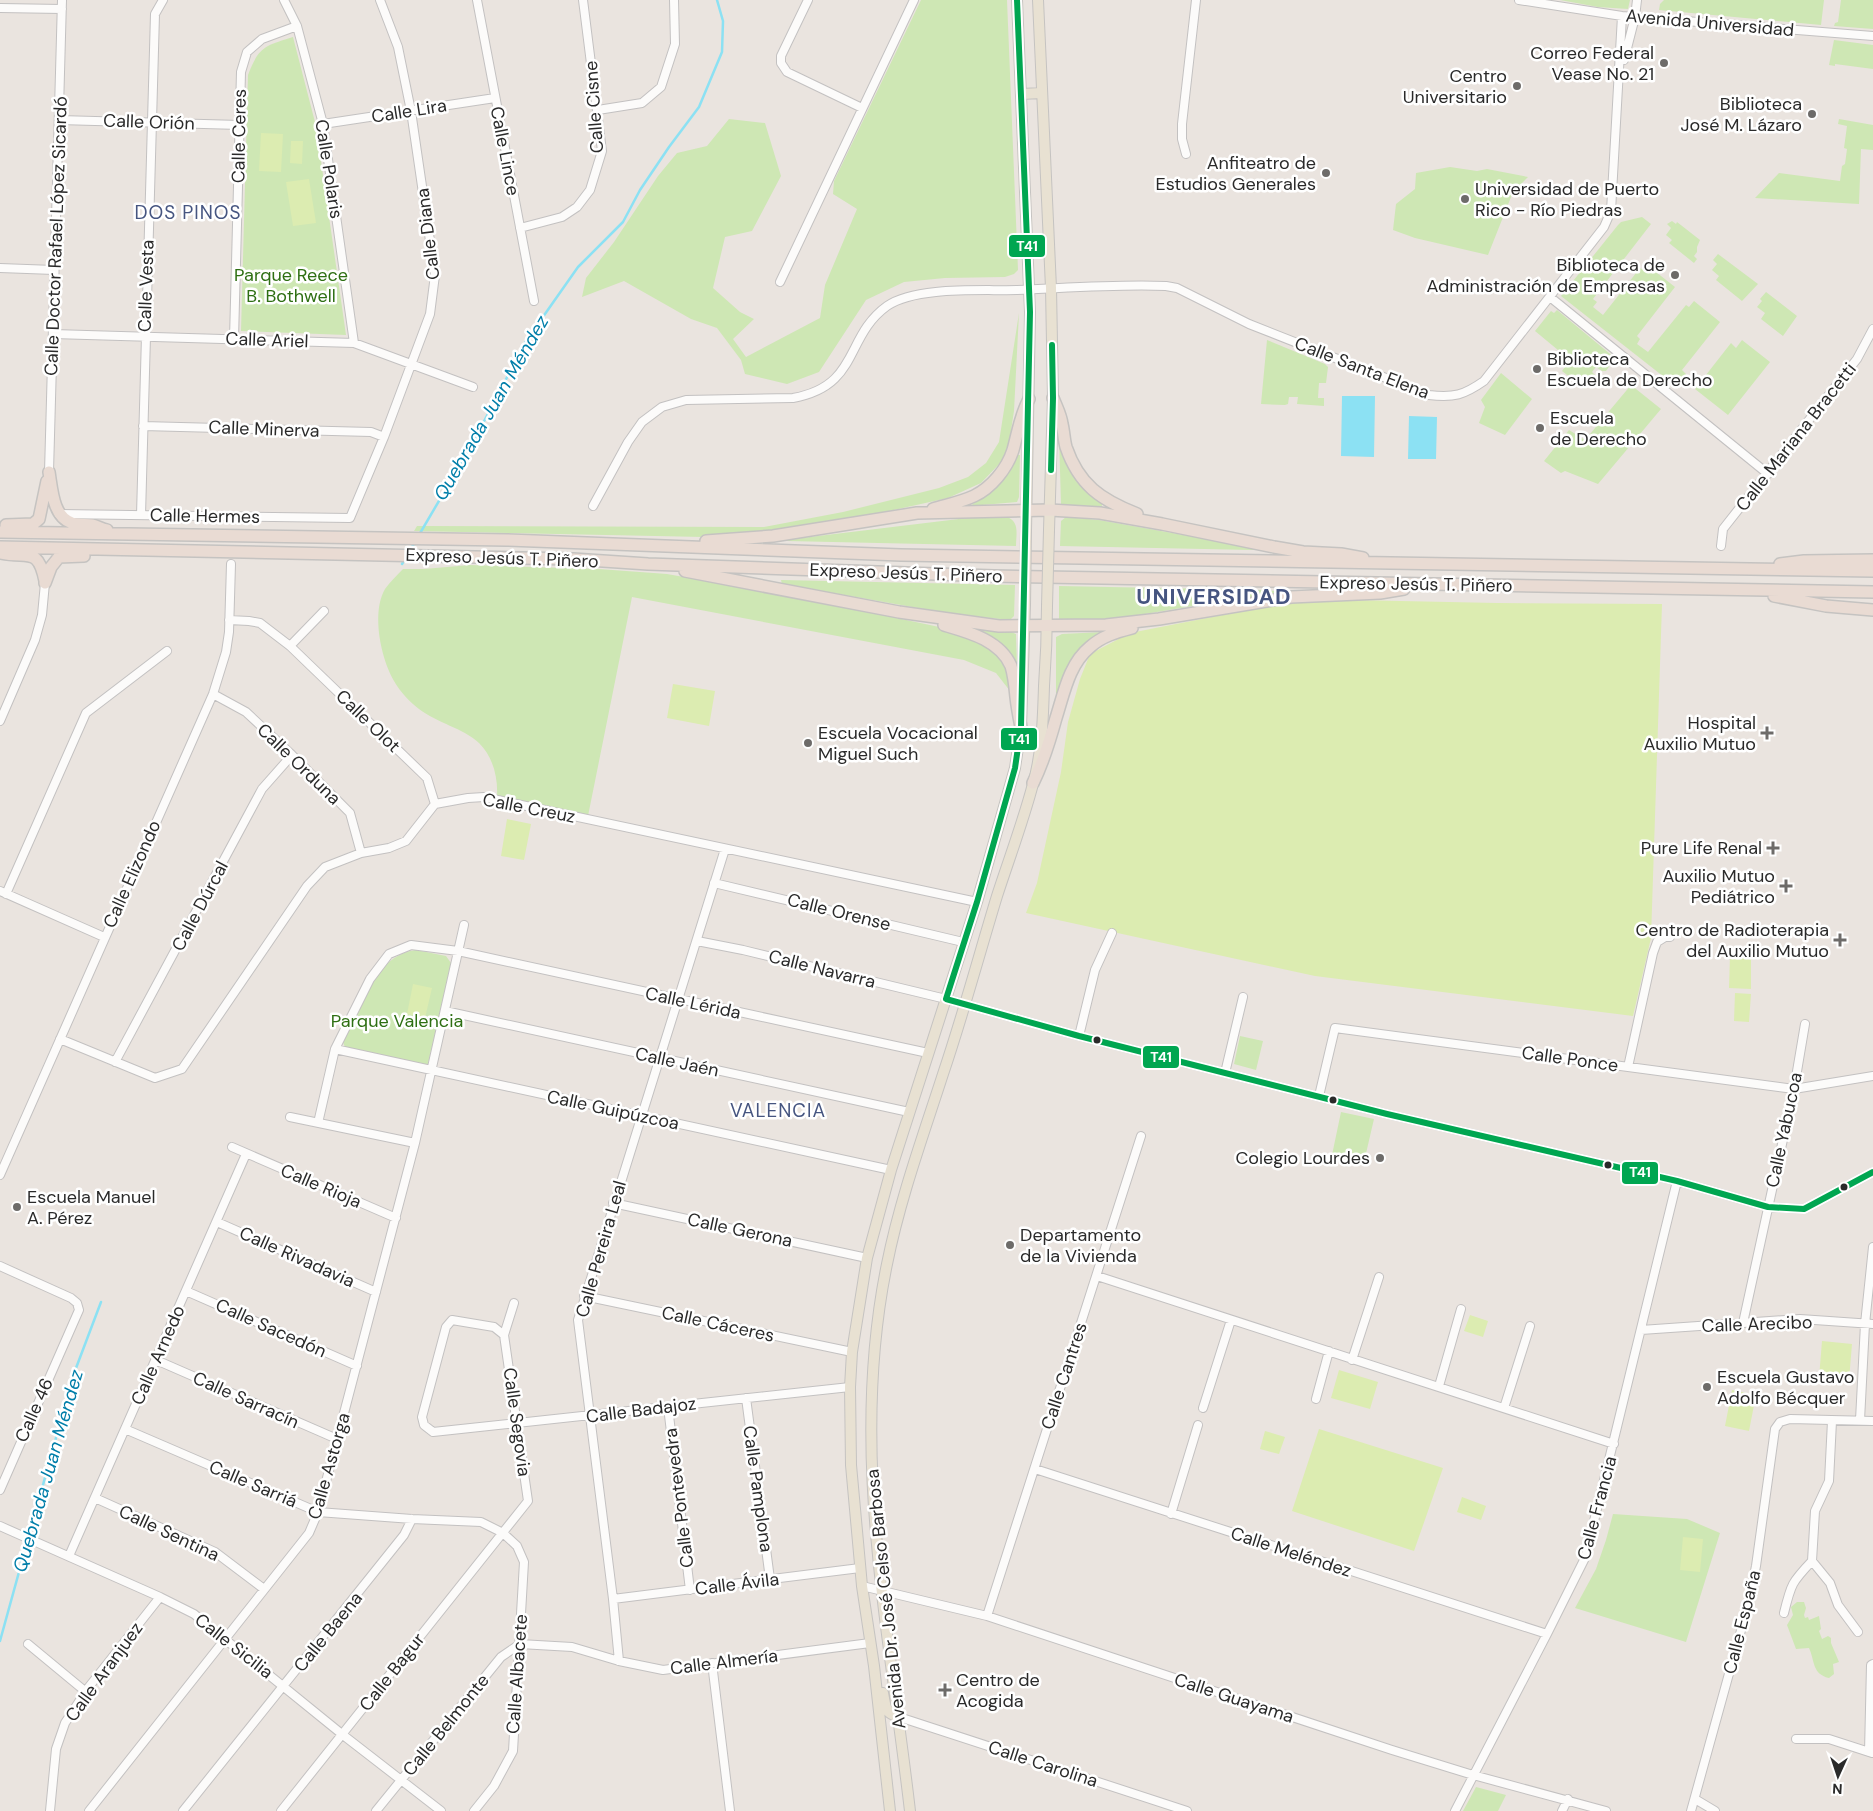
<svg xmlns="http://www.w3.org/2000/svg" width="1873" height="1811" font-family="'DM Sans',sans-serif">
  <style>
    .green { fill: #cee7b4 }
    .pitch { fill: #dcecb1 }
    .water { fill: #8ce1f3 }
    .lines { fill: none; stroke-linecap: round; stroke-linejoin: round }
    .stream { stroke: #8ce1f3; stroke-width: 2.5 }
    .minor-casing { stroke: #c3c1c1; stroke-width: 10 }
    .major-casing { stroke: #c5c3c1; stroke-width: 12 }
    .highway-casing { stroke: #c5c3c1; stroke-width: 14 }
    .minor { stroke: #fcfbfa; stroke-width: 8 }
    .major { stroke: #e8e1d2; stroke-width: 10 }
    .highway { stroke: #e9dbd3; stroke-width: 11 }
    .major-bridge-casing { stroke: #c5c3c1; stroke-width: 12; stroke-linecap: butt }
    .major-bridge { stroke: #e8e1d2; stroke-width: 10 }
    .bus-1-casing { stroke: #fff; stroke-width: 10 }
    .bus-1 { stroke: #00a651; stroke-width: 6 }
    .poi-dot { fill: #6d6b69; stroke: #fff; stroke-width: 2 }
    .bus-dot { fill: #2a2a2a; stroke: #fff; stroke-width: 2 }
    .labels { text-anchor: middle; dominant-baseline: central; stroke-width: 5; stroke-linejoin: round; paint-order: stroke }
    .street-label { font-size: 18px; fill: #2a2a2a; stroke: #fff }
    .poi-label { font-size: 18px; fill: #2a2a2a; stroke: #fff; text-anchor: end }
    .park-label { font-size: 18px; fill: #2e6f13; stroke: #fff }
    .neighbourhood-label { font-size: 19px; letter-spacing: 1px; fill: #465580; stroke: #fff }
    .water-label { font-size: 19px; font-style: italic; fill: #007ea9; stroke: #fff }
    .district-label { font-size: 22px; font-weight: bold; letter-spacing: 1px; fill: #465580; stroke: #fff }
    .line-badge { stroke: #fff; stroke-width: 2 }
    .badge-label { font-size: 14px; text-anchor: middle; font-weight: bold; fill: #fff }
  </style>
  <rect width="100%" height="100%" fill="#eae4df"/>
  <path class="green" d="M921,0H1007L1018,270L1014,274L1005,277L945,278L904,282L866,300L819,372L787,384L745,374L741,360L717,328L691,319L624,281L582,297L586,278L614,242L658,176L677,153L707,146L729,119L765,123L781,176L752,231L725,237L713,288L740,312L754,319L733,339L746,357L820,318L825,285L857,209L833,194L834,181Z
    M1560,0H1630L1628,9L1598,7Z
    M1664,0H1824L1821,25L1659,10L1660,4Z
    M1841,0H1873V29L1834,26L1835,23L1838,22Z
    M293,37L316,126L346,335L241,331L248,75C259,46 265,46 293,37Z
    M1834,40L1873,45V69L1835,64V66L1829,65Z
    M1839,119L1873,125V150L1861,149L1859,204L1755,198L1779,173L1840,181L1842,166L1845,164L1847,149L1844,148L1847,126L1838,124Z
    M1450,167L1477,171L1487,169L1528,177L1513,192L1488,255L1415,238L1393,230L1396,204L1415,189L1416,173Z
    M1642,217L1651,224L1593,299L1597,302L1593,307L1603,315L1640,268L1643,270L1647,265L1675,287L1637,336L1640,339L1637,344L1648,352L1686,305L1689,307L1694,301L1720,322L1682,370L1686,374L1684,377L1686,379L1678,388L1561,296L1618,225L1621,222Z
    M1672,221L1676,224L1677,222L1700,240L1697,247V252L1694,256L1697,259L1694,263L1669,243L1672,240L1666,235L1671,228L1667,224Z
    M1718,254L1758,284L1742,301L1716,280L1719,276L1712,270L1717,264L1713,260Z
    M1766,292L1797,316L1783,336L1761,319L1765,313L1757,307L1762,301L1760,299Z
    M1557,310L1615,358L1606,371H1602L1596,367L1592,372L1599,379L1595,385L1590,382L1585,389L1562,371L1570,360L1535,331L1551,311L1554,313Z
    M1019,313L1014,411L1010,437L1004,459L981,483L948,498L844,521L764,535L704,537L414,531L417,526L764,527L843,512L939,488L968,477L986,463L999,442Z
    M1267,340L1325,364L1328,367L1326,383H1319L1318,398H1324V406L1297,404L1298,397H1289L1288,404L1285,405L1261,404Z
    M1742,340L1770,362L1728,415L1695,389L1731,343L1736,348Z
    M1501,373L1532,399L1505,435L1479,423L1485,407L1481,400Z
    M1631,385L1661,409L1598,484L1565,471L1561,473L1544,461L1569,430L1585,440Z
    M1059,435L1103,502L1101,508L1061,505Z
    M1017,455H1020L1019,497L1017,502L971,506Z
    M1007,517C1020,522 1016,534 1016,546L787,541L785,540L967,518Z
    M1066,517L1099,520L1257,548L1256,550H1252L1060,546L1061,521Z
    M470,565L599,569L667,574L802,598L944,628L984,641L1008,666L1010,691L996,673L964,660L632,597L588,816L497,796C498,777 493,757 479,743C463,728 437,723 419,709C410,702 400,692 394,681C381,659 371,613 385,589C390,582 397,575 403,569H424Z
    M781,580L1015,585L1014,616L1010,620L952,614L782,584Z
    M1059,586L1263,590L1286,592L1285,594L1217,602L1115,619L1059,620Z
    M982,630L1011,632L1016,634L1017,668L981,632Z
    M1103,632L1086,645L1056,703V637L1062,634Z
    M416,950L446,956L451,963L428,1064L425,1066L346,1050L343,1042C359,1009 374,955 416,950Z
    M1240,1036L1263,1041L1256,1070L1234,1064Z
    M1341,1112L1374,1119L1364,1162L1332,1155Z
    M1613,1514L1687,1519L1720,1533L1686,1642L1575,1608L1596,1569L1606,1540Z
    M1797,1602H1804L1806,1608L1804,1615L1805,1618L1808,1617L1809,1620L1819,1616L1821,1629L1819,1631L1822,1639L1828,1636L1831,1638V1643L1839,1662L1833,1664L1834,1674L1829,1678C1812,1674 1815,1661 1809,1648L1796,1649L1787,1625L1793,1615L1791,1607Z
    M1476,1787L1506,1795L1498,1811H1463Z"/>
  <path class="pitch" d="M261,133L283,134L281,172L259,171Z
    M291,141H303L302,164L290,163Z
    M309,179L316,223L293,226L286,182Z
    M1304,599L1497,603L1662,604L1651,938L1633,1016L1315,976L1026,913L1037,883L1061,772L1068,722L1080,679L1090,654L1130,633Z
    M673,684L715,691L709,726L667,718Z
    M507,819L531,824L524,860L501,856Z
    M1730,956L1751,957V989L1729,988Z
    M413,984L432,988L425,1018L407,1014Z
    M1735,993L1751,994L1749,1022L1734,1021Z
    M1470,1315L1488,1321L1483,1337L1464,1331Z
    M1822,1341L1852,1344L1849,1380L1819,1378Z
    M1339,1370L1378,1382L1370,1409L1331,1398Z
    M1732,1390L1756,1395L1749,1431L1725,1426Z
    M1319,1429L1443,1468L1414,1551L1292,1511Z
    M1265,1431L1285,1437L1279,1454L1260,1449Z
    M1462,1497L1486,1506L1481,1520L1457,1512Z
    M1683,1537L1703,1539L1700,1572L1680,1570Z"/>
  <path class="water" d="M1342,396H1375L1374,457L1341,456Z
    M1409,416L1437,417L1436,459H1408Z"/>
  <g class="lines">
    <path class="stream" d="M419,535L470,448L526,341L578,267L623,222L640,190L669,147L699,107L722,52L723,21L717,0
      M409,552L415,542
      M402,564L405,559
      M0,1641L73,1376L101,1302"/>
    <g class="minor-casing">
      <path id="minor" d="M284,0L297,26L323,124L354,343
        M477,0L534,301
        M808,0L781,56V63L787,72L862,108
        M1519,0L1622,16L1873,36
        M0,8L62,9
        M1624,60L1635,17L1637,0
        M598,110L642,103L661,87L675,44L674,0
        M59,120L240,125
        M323,124L495,98
        M1186,154L1182,139V124L1196,0
        M520,228L562,217L577,207L590,190L602,151L583,0
        M0,268L54,270
        M780,282L914,0
        M1550,297L1768,474
        M53,334L354,343L473,387
        M234,339L241,72L247,52L262,39L297,26
        M143,426L371,432L384,437
        M49,472L62,0
        M593,506L628,442L642,422L662,407L686,400L793,398C860,386 844,337 887,306C916,286 982,291 1017,290C1067,288 1116,284 1166,286L1177,288L1249,324L1429,395C1454,398 1464,395 1484,381L1604,227L1611,211L1622,16
        M59,514L350,518L384,437L430,314L435,275L411,111L398,47L380,0
        M141,515L155,14L163,0
        M1721,546L1723,529L1857,359L1873,329
        M229,620L249,621L260,623L290,646L427,778L435,804
        M290,646L324,611
        M213,694L246,712L292,755L350,813L361,853
        M0,721L35,640L42,615L45,583
        M714,883L963,942
        M0,891L104,937
        M6,894L86,713L167,651
        M697,941L743,950L946,999L1079,1036L1225,1073L1387,1114L1677,1181L1768,1207L1804,1209L1873,1172
        M445,1011L909,1112
        M1079,1036L1095,970L1112,933
        M60,1039L155,1078L182,1069L307,886L325,867L361,853L389,848L406,841L435,804L468,798L484,797L977,902
        M335,1049L891,1170
        M115,1062L262,789L292,755
        M1628,1067L1653,953L1657,942L1665,937H1670
        M1225,1073L1243,997
        M1319,1096L1335,1028L1794,1089L1873,1076
        M290,1117L415,1143
        M318,1123L335,1049L370,979L389,954L411,945L458,951L928,1053
        M232,1147L396,1218
        M0,1175L213,694L226,652L229,632L231,564
        M613,1203L867,1258
        M217,1222L376,1292
        M0,1266L71,1298L77,1303L79,1310L0,1490
        M1097,1276L1614,1444
        M186,1291L357,1366
        M584,1296L852,1352
        M1743,1323L1794,1089L1805,1024
        M1641,1330L1800,1319L1873,1324
        M504,1335L494,1327L452,1320L446,1327L422,1417L424,1425L433,1432L850,1387
        M156,1360L337,1439
        M1352,1360L1379,1277
        M1439,1386L1461,1309
        M746,1398L770,1579
        M1316,1399L1329,1351
        M668,1407L690,1590
        M1203,1408L1231,1320
        M1504,1408L1530,1326
        M1860,1420L1865,1324L1873,1247
        M125,1429L318,1512L412,1519L481,1522L503,1533L517,1546L524,1562L513,1751L494,1786L474,1811
        M1035,1469L1547,1634
        M95,1498L215,1552L264,1589
        M1171,1514L1198,1425
        M0,1526L160,1597L194,1614L343,1735L441,1811
        M69,1556L246,1154
        M1812,1561L1830,1583L1838,1605L1858,1632
        M862,1586L987,1616L1392,1750L1473,1775L1606,1811
        M613,1599L860,1568
        M1784,1613C1791,1584 1792,1582 1812,1561L1815,1511L1829,1481L1832,1421
        M987,1616L1141,1136
        M28,1644L86,1692
        M619,1661L613,1599L578,1320L725,849
        M712,1663L730,1811
        M899,1717L1187,1811
        M1796,1739H1829L1872,1753
        M1869,1752L1871,1665L1873,1664
        M1695,1799L1715,1811
        M50,1811L56,1749L65,1723L88,1688L160,1597
        M89,1811L309,1533L318,1512L415,1143L464,925
        M183,1811L404,1535L412,1519
        M281,1811L528,1501L504,1335L514,1303
        M376,1811L501,1657L520,1644L572,1647L619,1661L663,1670L870,1643
        M1455,1811L1547,1634L1585,1558L1677,1181
        M1562,1811L1568,1799
        M1691,1811L1748,1605L1756,1566L1775,1429L1780,1422L1790,1419L1873,1421"/>
    </g>
    <g class="major-casing">
      <path id="major" d="M1017,0L1030,312L1026,531
        M1038,0L1051,288L1053,398L1049,530
        M1021,94L1042,93
        M883,1693C886,1707 884,1713 899,1717
        M890,1811L874,1666L862,1586L851,1465L850,1387L852,1352L867,1258L891,1170L977,902L1015,768L1021,727L1025,605
        M910,1811C889,1628 849,1448 887,1264C900,1199 923,1136 943,1074C963,1015 979,955 997,896C1009,859 1023,822 1033,784C1042,753 1043,719 1044,686C1046,659 1047,633 1047,606"/>
    </g>
    <g class="highway-casing">
      <path id="highway" d="M1053,398C1056,406 1061,415 1062,424C1064,432 1064,440 1066,447C1079,485 1101,500 1137,514
        M49,472C52,490 53,517 72,523C79,525 86,524 92,525C97,526 102,529 107,530
        M933,509C946,505 961,502 974,496C991,488 1007,469 1013,450C1018,432 1020,416 1029,399
        M6,525L33,524L39,519L47,481
        M0,532L507,540L901,555L1873,571
        M706,541L773,536L917,513L1050,510L1100,513L1162,524L1274,547L1303,552L1341,554L1363,558
        M0,547L573,559L648,564L994,576L1873,592
        M1,553C28,559 38,546 45,581
        M1780,564L1804,561L1873,560
        M685,571L899,612L999,626L1106,625L1159,619L1291,597L1380,593L1404,589
        M45,583L51,567L59,557L84,556
        M1774,596L1826,606L1873,610
        M944,625C968,632 1000,640 1011,666C1014,676 1015,686 1016,697C1017,707 1019,717 1021,727
        M1033,783C1043,763 1050,740 1056,718C1064,693 1069,664 1090,647C1102,636 1117,632 1132,628"/>
    </g>
    <use href="#minor" class="minor"/>
    <use href="#major" class="major"/>
    <use href="#highway" class="highway"/>
    <g class="major-bridge-casing">
      <path id="major-bridge" d="M1025,605L1026,531
        M1047,606L1049,530"/>
    </g>
    <use href="#major-bridge" class="major-bridge"/>
    <g class="bus-1-casing">
      <path id="bus-1" d="M1017,0L1030,312L1021,727L1015,768L977,902L946,999L1079,1036L1387,1114L1677,1181L1768,1207L1804,1209L1873,1172
        M1051,470L1053,398L1052,345"/>
    </g>
    <use href="#bus-1" class="bus-1"/>
  </g>
  <g class="poi-dot">
    <circle cx="1664" cy="63" r="5"/>
    <circle cx="1517" cy="86" r="5"/>
    <circle cx="1812" cy="114" r="5"/>
    <circle cx="1326" cy="173" r="5"/>
    <circle cx="1465" cy="199" r="5"/>
    <circle cx="1675" cy="275" r="5"/>
    <circle cx="1537" cy="369" r="5"/>
    <circle cx="1540" cy="428" r="5"/>
    <path d="M1764.5 725.5h5v5h5v5h-5v5h-5v-5h-5v-5h5z"/>
    <circle cx="808" cy="743" r="5"/>
    <path d="M1770.5 840.5h5v5h5v5h-5v5h-5v-5h-5v-5h5z"/>
    <path d="M1783.5 878.5h5v5h5v5h-5v5h-5v-5h-5v-5h5z"/>
    <path d="M1837.5 932.5h5v5h5v5h-5v5h-5v-5h-5v-5h5z"/>
    <circle cx="1380" cy="1158" r="5"/>
    <circle cx="17" cy="1207" r="5"/>
    <circle cx="1010" cy="1245" r="5"/>
    <circle cx="1707" cy="1387" r="5"/>
    <path d="M942.5 1682.5h5v5h5v5h-5v5h-5v-5h-5v-5h5z"/>
  </g>
  <g class="bus-dot">
    <circle cx="1097" cy="1040" r="4.5"/>
    <circle cx="1333" cy="1100" r="4.5"/>
    <circle cx="1608" cy="1165" r="4.5"/>
    <circle cx="1844" cy="1187" r="4.5"/>
  </g>
  <g class="labels">
    <g class="street-label">
      <text transform="translate(1710 23) rotate(5)">Avenida Universidad</text>
      <text transform="translate(594 107) rotate(-94)">Calle Cisne</text>
      <text transform="translate(409 111) rotate(-9)">Calle Lira</text>
      <text transform="translate(149 122) rotate(2)">Calle Orión</text>
      <text transform="translate(239 136) rotate(-89)">Calle Ceres</text>
      <text transform="translate(505 151) rotate(79)">Calle Lince</text>
      <text transform="translate(329 169) rotate(81)">Calle Polaris</text>
      <text transform="translate(428 234) rotate(-97)">Calle Diana</text>
      <text transform="translate(56 236) rotate(-88)">Calle Doctor Rafael López Sicardó</text>
      <text transform="translate(146 286) rotate(-88)">Calle Vesta</text>
      <text transform="translate(267 340) rotate(2)">Calle Ariel</text>
      <text transform="translate(1362 368) rotate(21)">Calle Santa Elena</text>
      <text transform="translate(264 429) rotate(2)">Calle Minerva</text>
      <text transform="translate(1796 437) rotate(-52)">Calle Mariana Bracetti</text>
      <text transform="translate(205 516) rotate(1)">Calle Hermes</text>
      <text transform="translate(502 558) rotate(2)">Expreso Jesús T. Piñero</text>
      <text transform="translate(906 573) rotate(2)">Expreso Jesús T. Piñero</text>
      <text transform="translate(1416 584) rotate(1)">Expreso Jesús T. Piñero</text>
      <text transform="translate(368 721) rotate(44)">Calle Olot</text>
      <text transform="translate(299 764) rotate(44)">Calle Orduna</text>
      <text transform="translate(529 808) rotate(11)">Calle Creuz</text>
      <text transform="translate(132 874) rotate(-66)">Calle Elizondo</text>
      <text transform="translate(200 906) rotate(-62)">Calle Dúrcal</text>
      <text transform="translate(839 912) rotate(14)">Calle Orense</text>
      <text transform="translate(822 969) rotate(14)">Calle Navarra</text>
      <text transform="translate(693 1003) rotate(12)">Calle Lérida</text>
      <text transform="translate(1570 1059) rotate(8)">Calle Ponce</text>
      <text transform="translate(677 1062) rotate(12)">Calle Jaén</text>
      <text transform="translate(613 1110) rotate(12)">Calle Guipúzcoa</text>
      <text transform="translate(1784 1130) rotate(-78)">Calle Yabucoa</text>
      <text transform="translate(321 1186) rotate(23)">Calle Rioja</text>
      <text transform="translate(740 1230) rotate(12)">Calle Gerona</text>
      <text transform="translate(601 1249) rotate(-74)">Calle Pereira Leal</text>
      <text transform="translate(297 1257) rotate(24)">Calle Rivadavia</text>
      <text transform="translate(718 1324) rotate(12)">Calle Cáceres</text>
      <text transform="translate(1757 1324) rotate(-2)">Calle Arecibo</text>
      <text transform="translate(271 1328) rotate(24)">Calle Sacedón</text>
      <text transform="translate(158 1355) rotate(-66)">Calle Arnedo</text>
      <text transform="translate(1064 1376) rotate(-72)">Calle Cantres</text>
      <text transform="translate(246 1400) rotate(24)">Calle Sarracín</text>
      <text transform="translate(34 1410) rotate(-66)">Calle 46</text>
      <text transform="translate(641 1410) rotate(-7)">Calle Badajoz</text>
      <text transform="translate(517 1422) rotate(82)">Calle Segovia</text>
      <text transform="translate(329 1466) rotate(-74)">Calle Astorga</text>
      <text transform="translate(253 1484) rotate(23)">Calle Sarriá</text>
      <text transform="translate(758 1489) rotate(82)">Calle Pamplona</text>
      <text transform="translate(679 1498) rotate(-97)">Calle Pontevedra</text>
      <text transform="translate(1597 1508) rotate(-75)">Calle Francia</text>
      <text transform="translate(169 1533) rotate(25)">Calle Sentina</text>
      <text transform="translate(1291 1552) rotate(18)">Calle Meléndez</text>
      <text transform="translate(737 1584) rotate(-7)">Calle Ávila</text>
      <text transform="translate(886 1599) rotate(-96)">Avenida Dr. José Celso Barbosa</text>
      <text transform="translate(1742 1622) rotate(-76)">Calle España</text>
      <text transform="translate(328 1632) rotate(-51)">Calle Baena</text>
      <text transform="translate(234 1646) rotate(38)">Calle Sicilia</text>
      <text transform="translate(724 1662) rotate(-7)">Calle Almería</text>
      <text transform="translate(104 1672) rotate(-54)">Calle Aranjuez</text>
      <text transform="translate(392 1672) rotate(-52)">Calle Bagur</text>
      <text transform="translate(517 1674) rotate(-86)">Calle Albacete</text>
      <text transform="translate(1234 1698) rotate(18)">Calle Guayama</text>
      <text transform="translate(446 1725) rotate(-51)">Calle Belmonte</text>
      <text transform="translate(1043 1764) rotate(18)">Calle Carolina</text>
    </g>
    <g class="poi-label">
      <text x="1654" y="53">Correo Federal<tspan x="1654" dy="21">Vease No. 21</tspan></text>
      <text x="1507" y="76">Centro<tspan x="1507" dy="21">Universitario</tspan></text>
      <text x="1802" y="104">Biblioteca<tspan x="1802" dy="21">José M. Lázaro</tspan></text>
      <text x="1316" y="163">Anfiteatro de<tspan x="1316" dy="21">Estudios Generales</tspan></text>
      <text x="1475" y="189" text-anchor="start">Universidad de Puerto<tspan x="1475" dy="21">Rico - Río Piedras</tspan></text>
      <text x="1665" y="265">Biblioteca de<tspan x="1665" dy="21">Administración de Empresas</tspan></text>
      <text x="1547" y="359" text-anchor="start">Biblioteca<tspan x="1547" dy="21">Escuela de Derecho</tspan></text>
      <text x="1550" y="418" text-anchor="start">Escuela<tspan x="1550" dy="21">de Derecho</tspan></text>
      <text x="1756" y="723">Hospital<tspan x="1756" dy="21">Auxilio Mutuo</tspan></text>
      <text x="818" y="733" text-anchor="start">Escuela Vocacional<tspan x="818" dy="21">Miguel Such</tspan></text>
      <text x="1762" y="848">Pure Life Renal</text>
      <text x="1775" y="876">Auxilio Mutuo<tspan x="1775" dy="21">Pediátrico</tspan></text>
      <text x="1829" y="930">Centro de Radioterapia<tspan x="1829" dy="21">del Auxilio Mutuo</tspan></text>
      <text x="1370" y="1158">Colegio Lourdes</text>
      <text x="27" y="1197" text-anchor="start">Escuela Manuel<tspan x="27" dy="21">A. Pérez</tspan></text>
      <text x="1020" y="1235" text-anchor="start">Departamento<tspan x="1020" dy="21">de la Vivienda</tspan></text>
      <text x="1717" y="1377" text-anchor="start">Escuela Gustavo<tspan x="1717" dy="21">Adolfo Bécquer</tspan></text>
      <text x="956" y="1680" text-anchor="start">Centro de<tspan x="956" dy="21">Acogida</tspan></text>
    </g>
    <g class="park-label">
      <text x="291" y="275">Parque Reece<tspan x="291" dy="21">B. Bothwell</tspan></text>
      <text x="397" y="1021">Parque Valencia</text>
    </g>
    <g class="neighbourhood-label">
      <text x="188" y="212">DOS PINOS</text>
      <text x="778" y="1110">VALENCIA</text>
    </g>
    <g class="water-label">
      <text transform="translate(491 408) rotate(-60)">Quebrada Juan Méndez</text>
      <text transform="translate(48 1471) rotate(-74)">Quebrada Juan Méndez</text>
    </g>
    <g class="district-label">
      <text x="1214" y="596">UNIVERSIDAD</text>
    </g>
  </g>
  <g class="line-badge">
    <rect x="1008" y="234" width="38" height="24" rx="5" fill="#00a651"/>
    <rect x="1000" y="727" width="38" height="24" rx="5" fill="#00a651"/>
    <rect x="1142" y="1045" width="38" height="24" rx="5" fill="#00a651"/>
    <rect x="1621" y="1161" width="38" height="24" rx="5" fill="#00a651"/>
  </g>
  <g class="badge-label">
    <text x="1027" y="251">T41</text>
    <text x="1019" y="744">T41</text>
    <text x="1161" y="1062">T41</text>
    <text x="1640" y="1177">T41</text>
  </g>
  <g transform="translate(1838 1776) rotate(183)" stroke="#ffffff" stroke-width="4" paint-order="stroke">
  <path d="M0-4L9 19L0 12L-9 19Z" fill="#2a2a2a"/>
  <text y="-8" font-size="14" font-weight="bold" text-anchor="middle" fill="#2a2a2a">N</text>
  </g>
</svg>
